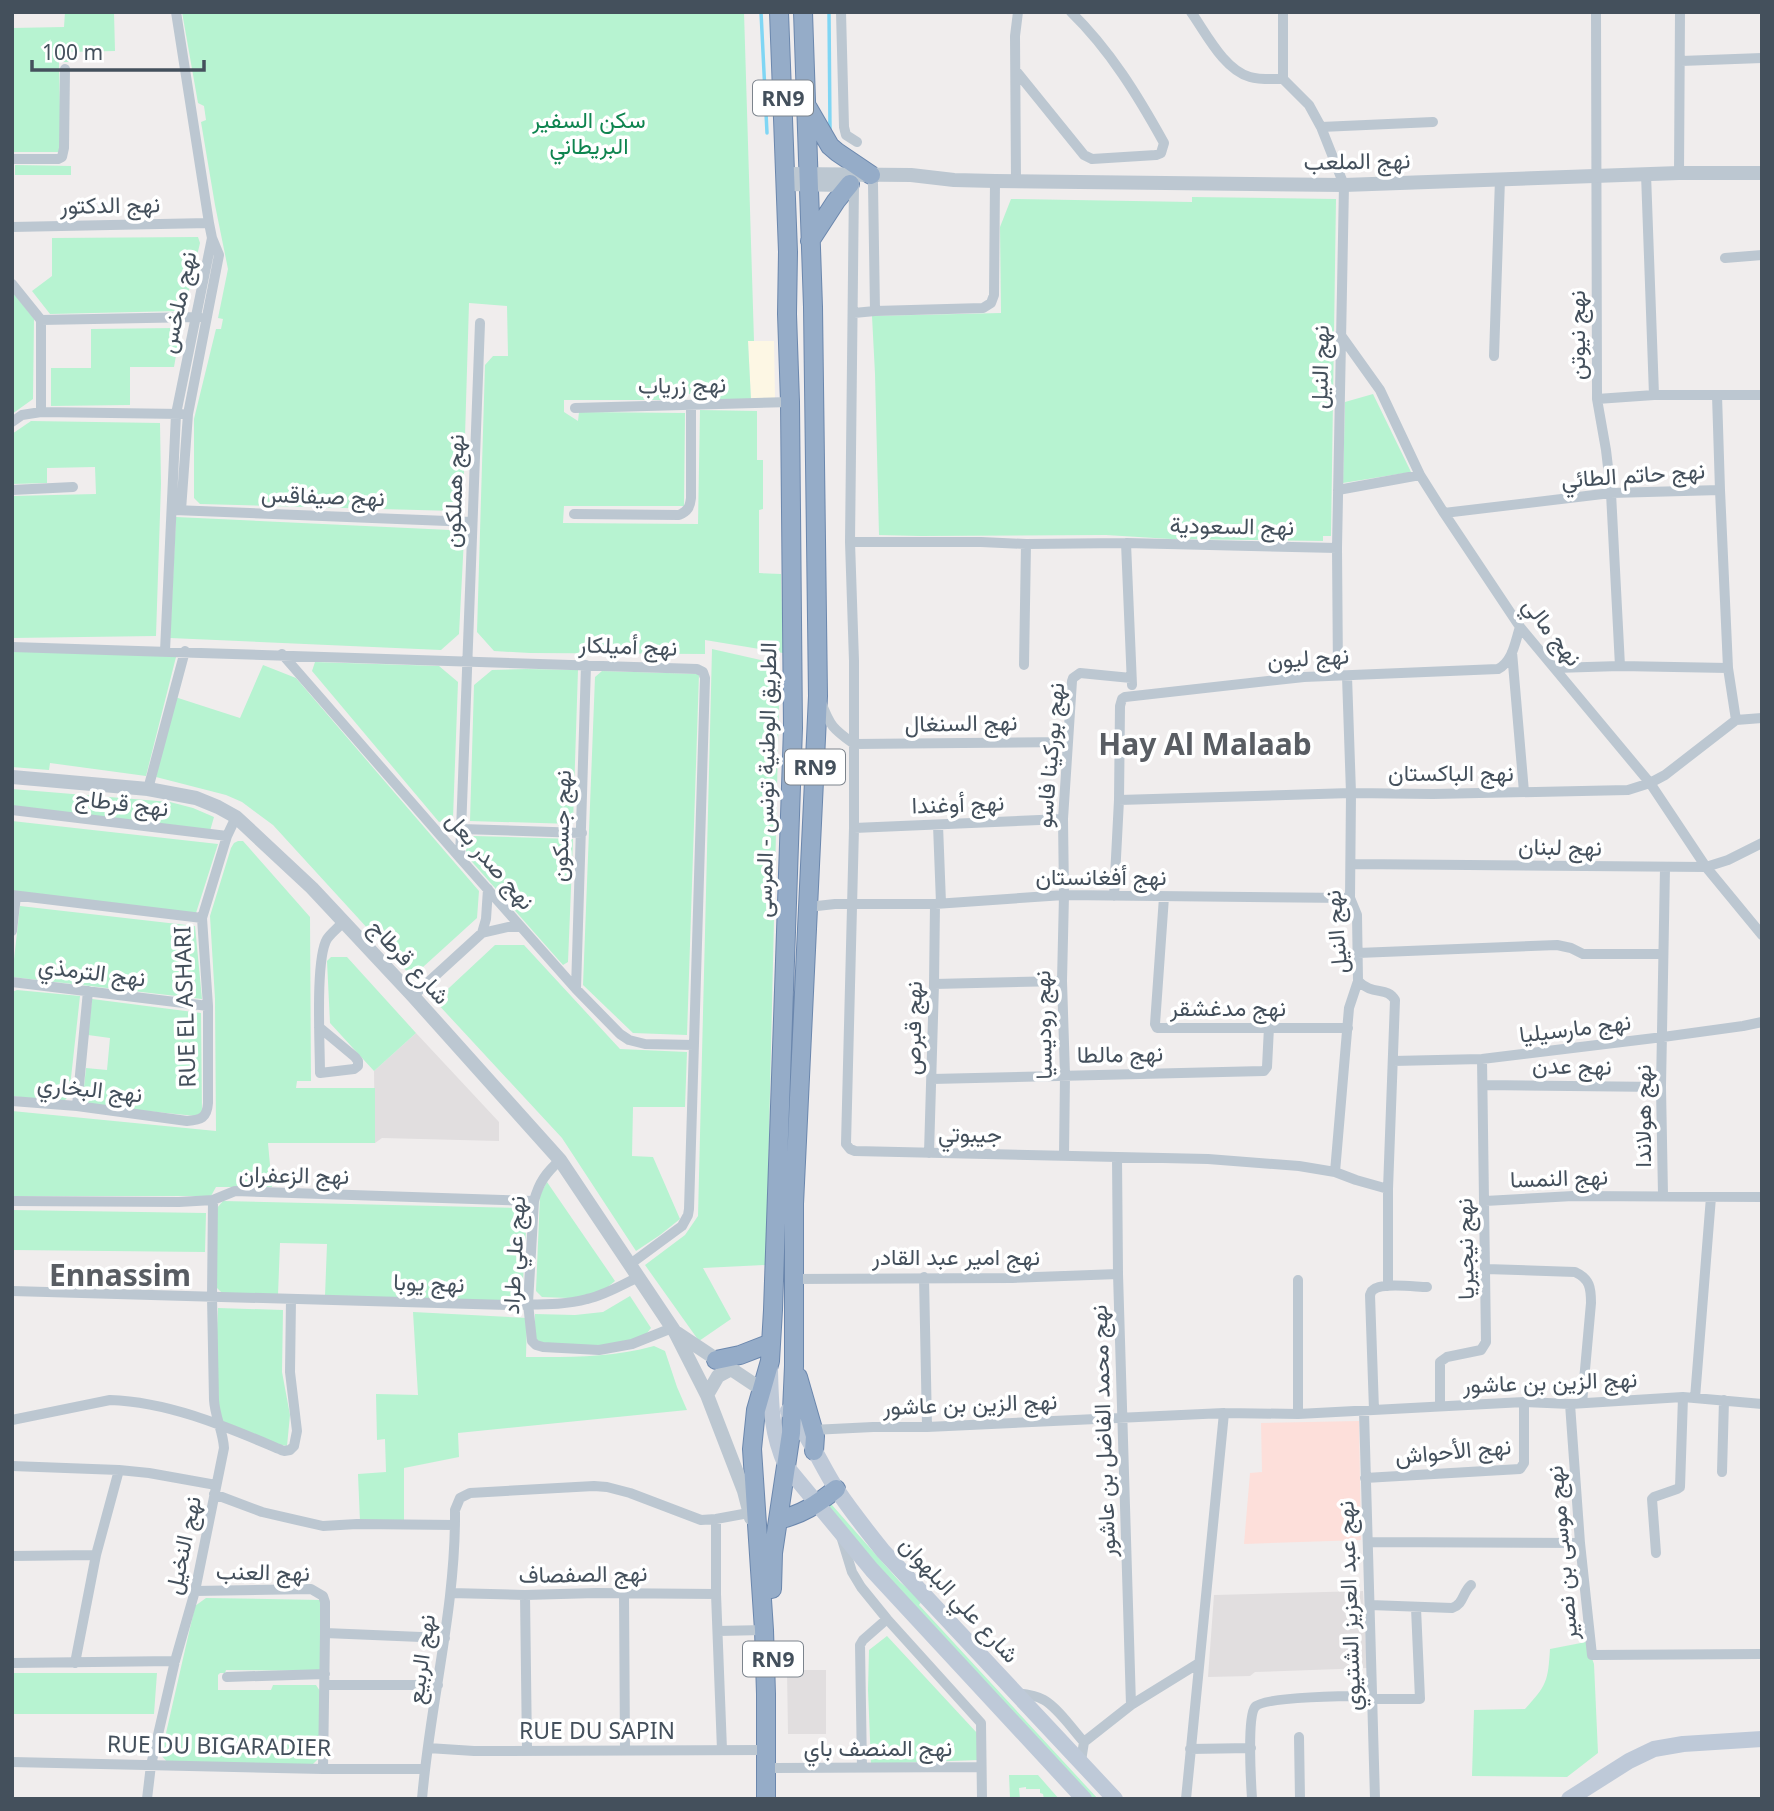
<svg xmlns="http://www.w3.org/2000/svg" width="1774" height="1811" font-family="'Noto Sans',Vazirmatn,sans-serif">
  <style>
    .commercial { fill: #fdf7e4 }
    .education { fill: #e1dedf }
    .medical { fill: #fddfda }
    .green { fill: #b7f3d1 }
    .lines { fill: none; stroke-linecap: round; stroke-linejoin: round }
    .stream { stroke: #80d6f4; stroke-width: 3.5 }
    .trunk-casing { stroke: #6b87ad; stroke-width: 20 }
    .minor { stroke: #bcc7d1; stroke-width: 10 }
    .tertiary { stroke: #bcc7d1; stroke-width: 14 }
    .secondary { stroke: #bec9d8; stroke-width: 16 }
    .trunk { stroke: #95acc8; stroke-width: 18 }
    .labels { text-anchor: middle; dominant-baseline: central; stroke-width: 7; stroke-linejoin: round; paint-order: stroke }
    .shield { fill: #fff; stroke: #7c848d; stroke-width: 2 }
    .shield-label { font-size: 21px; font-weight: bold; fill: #44505c }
    .park-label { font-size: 23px; fill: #0e844f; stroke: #fff }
    .street-label { font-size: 23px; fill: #44505c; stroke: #fff }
    .district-label { font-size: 30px; font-weight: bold; fill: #595d63; stroke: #fff }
  </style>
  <rect width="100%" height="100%" fill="#f0eded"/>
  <path class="commercial" d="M748,341H774L775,400H751Z"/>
  <path class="education" d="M416,1033L499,1122V1141L382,1138L375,1143L374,1071Z
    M1363,1591L1367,1668L1255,1672L1250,1676L1208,1677L1214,1595Z
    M787,1670H826V1734H788Z"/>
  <path class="medical" d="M1359,1421L1361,1540L1244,1544L1250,1473L1262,1472L1261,1423Z"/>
  <path class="green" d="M65,12H114L115,51L71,52L70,62H59L61,152H12V28L64,27Z
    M182,12H744L754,341H748L751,400L694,399V394H686V400H564V412L578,421L579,412L685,413L684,506H564L563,523L698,524L700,410L757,411V460H763V509L759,510V573L781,574L783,653L705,640V654L530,653L494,651L477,632L485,365L493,356H508L507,306L469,303L463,503L454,511L200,504L194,498V419L216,329H221L223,319L218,318L228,269L215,205L201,122L206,120L204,106L198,103Z
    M15,165L71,166V175H15Z
    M1192,197L1336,199L1331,536H1323V541L1171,539L1106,535L920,536L879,535L875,374L872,316L1001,313L1000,227L1011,199L1192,202Z
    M198,237L200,243L186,303L179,311L50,314L32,291L52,276V238Z
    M12,291L34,319L33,399L12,414Z
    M175,328L180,333L174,367H130V405L51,406V368H91V329Z
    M1373,394L1411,472L1343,483L1345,402Z
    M31,421L160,423L161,484L156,636L12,638V496L96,494L95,467L47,468V483L12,484V434Z
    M176,517L450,530L464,538L459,634L441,650L170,638Z
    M712,649L778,664L779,703L766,1265L703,1268L731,1319L699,1341L645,1265L685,1235L698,1216Z
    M12,651L177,653L146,776L50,763L49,770L12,767Z
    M315,662L439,666L458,682L453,818L439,822L312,671Z
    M263,665L296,678L479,891L477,918L412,977L273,825L242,802L226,795L156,777L175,697L240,718Z
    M526,669L578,670L573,824L470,821L474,685L492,670Z
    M602,671L699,674L687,1035L633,1033L583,985L595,677Z
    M12,789L170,802L193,808L214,817L210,831L12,808Z
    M12,821L218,844L196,913L12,892Z
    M474,836L573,839L568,962L563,965L466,855V844Z
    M238,841H243L310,917L311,1081H297L296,1088H375V1143H268L272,1187H216L211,1196H12V1111L216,1131L215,999L210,916L231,848L234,843Z
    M20,906L195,926L202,999L12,977Z
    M495,945H524L620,1049L687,1052L685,1107H633L632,1156L653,1157L680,1219L660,1235L636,1251L562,1138L435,1001Z
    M331,957H347L416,1033L374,1071L330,1023L327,961Z
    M17,990L80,996L69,1096L63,1102L12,1096V992Z
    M92,999L201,1013L202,1113L195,1116L89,1105L83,1096L86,1068L107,1070L110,1038L88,1035Z
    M547,1182L615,1281L598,1295L569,1298L542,1297L536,1291L540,1195Z
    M223,1201L523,1208L527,1212L522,1299L518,1303L325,1296L327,1244L280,1243L278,1295L223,1294L215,1286L217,1208Z
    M12,1210L206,1213L205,1252L12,1250Z
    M630,1296L651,1328L644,1337L612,1346H534L535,1314L575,1315L603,1312Z
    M218,1308L283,1310L282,1372L290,1415L287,1446L266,1442L220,1421L216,1354Z
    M413,1312L527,1318L526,1357C572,1357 610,1358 654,1346L665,1351L677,1387L687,1410L458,1433L459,1457L404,1468V1522H360L358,1474L386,1472L385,1439L377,1440L376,1394L418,1395Z
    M829,1505H832L900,1582L922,1601L919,1605L1098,1799H1083L827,1509Z
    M206,1598L322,1600L320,1671L226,1670L225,1673H220L218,1675V1690H271L273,1685H316L320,1691V1757L311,1766L168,1763L161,1755L195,1606Z
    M887,1636L977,1733L978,1760L871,1764L868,1690L869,1650Z
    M1586,1642L1594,1664L1598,1753L1567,1777L1472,1776L1474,1710L1525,1709C1547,1685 1548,1681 1550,1649Z
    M12,1673H157L154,1714H12Z
    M1009,1775H1038L1059,1799H1044L1043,1794L1040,1793V1789H1026V1787L1019,1788L1020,1799H1010Z"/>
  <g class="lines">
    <path class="stream" d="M761,12L767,133
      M829,12L830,131"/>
    <g class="trunk-casing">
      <path id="trunk" d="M808,108L830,146L837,152L871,175
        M810,241L836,201L850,184
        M716,1360L740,1355L771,1343
        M798,1377L815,1436L814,1451
        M778,1520C803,1514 816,1505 836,1489
        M772,1589L773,1553L791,1433L794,1366V1204L818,696L813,307L803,12
        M766,1799V1694L764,1630L752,1449L756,1410L770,1361L773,1310L793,728L790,402L787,314L788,252L779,12"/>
    </g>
    <path class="minor" d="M176,12L209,223L212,238L219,255L188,414L181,510
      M841,12L844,127L846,135L857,142
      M1191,12C1206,33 1224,70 1250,77C1260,80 1273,79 1283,79
      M1283,12V79L1309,105L1321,127L1344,185L1337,548L1338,676
      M1596,12L1597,399L1606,450L1611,493L1620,666
      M1681,61L1762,58
      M1016,71L1084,155L1092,159L1156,155L1161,153L1164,143C1138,96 1110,50 1071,12
      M1321,127L1433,122
      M12,159H58L62,157L64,148L65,69
      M1679,173L1680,12
      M1646,174L1654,395
      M1016,181L1015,36L1018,12
      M854,184L850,542L854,661V828L846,1144L850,1149L855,1151L1208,1159L1299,1166L1335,1172L1356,1180L1388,1189
      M873,184L875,311
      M12,227L209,223
      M1725,258L1762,255
      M12,284L41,320V412
      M854,313L875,311L983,308L991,303L994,295L995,181
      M41,320L199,317
      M1340,334L1380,390L1420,475L1444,513L1520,627L1650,783L1706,867L1762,935
      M1494,356L1500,179
      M1717,395L1720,490
      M1597,399L1654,395H1762
      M575,408L790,402
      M12,422L22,415L41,412L182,414
      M12,490L73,487
      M1338,490L1420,475
      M174,510L472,522
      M1444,513L1611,493L1720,490L1728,668L1736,720
      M574,514L679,515C688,511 690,507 691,498V405
      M850,542H981L1026,544L1126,543L1337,548
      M1126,543L1132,685
      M12,647L697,669L703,672L705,678L689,1209L688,1215L682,1226L629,1265
      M165,651L176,414L212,238
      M1512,652L1524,792
      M282,654L460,858L576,989L620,1034L629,1040L645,1044L694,1045
      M1024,665L1026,544
      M1555,668L1620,666L1728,668
      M1347,676L1351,793L1350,898L1357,915L1358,981C1373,996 1387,986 1395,1000L1388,1189V1286
      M821,702C830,726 833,729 854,744L1068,742
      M148,789L185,651
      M1119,800L1351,793L1433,794L1628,790L1650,783L1665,775L1736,720L1762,718
      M12,810L227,836
      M938,825L941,903
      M854,828L1063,819
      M461,829L582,833
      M460,858L480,323
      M1352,864L1706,867L1728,860L1762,843
      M12,895L202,918
      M1114,896L1119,800L1120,706L1122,699L1125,697L1304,677L1498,669C1513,661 1515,642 1520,627
      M1164,897L1155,1024L1157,1028H1348
      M808,907L835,904H935L1064,895L1350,898
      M12,931L16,896
      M482,933L486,919L488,889
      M1358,953L1557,945L1571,948L1583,954H1663
      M12,982L208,1006
      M934,984L1062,981
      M576,989L586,665
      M413,996L482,933L508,927H521
      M319,1027L355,1057L358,1061V1066L354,1069L320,1073C320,1046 315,959 327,939C331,933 338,928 343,922
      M1393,1061L1482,1059L1663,1037L1743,1026L1762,1022
      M932,1079L1264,1071L1267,1067L1269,1027
      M1483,1085L1661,1087
      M12,1101L77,1106L187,1121C201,1120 207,1118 208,1103V1006L202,918L227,836L236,817
      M77,1106L88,991
      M929,1153L934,984L935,904
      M1064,1155L1065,1075L1062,981L1064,895L1063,819L1072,681L1073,678L1080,673L1131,678
      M1117,1157L1118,1274L1131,1705
      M560,1160C546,1173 539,1182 534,1201L528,1303L532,1341L536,1345L543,1347L599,1350L632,1344L672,1328
      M1335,1172L1349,1008L1358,981
      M1663,1195L1661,1087L1665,868
      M12,1201L179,1202L213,1200L235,1191L534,1201
      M1485,1201L1573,1196L1762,1197
      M1486,1269L1575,1272C1590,1279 1591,1288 1591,1303L1582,1403
      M924,1277L927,1427
      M793,1279L1012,1278L1118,1274
      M12,1291L508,1305C534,1304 562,1306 587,1299C605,1295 622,1285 638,1277
      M1695,1398L1711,1197
      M1570,1404L1580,1543L1592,1655L1762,1654
      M1440,1405V1362L1447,1357L1481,1350L1486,1342L1482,1059
      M1374,1410L1370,1295C1371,1293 1371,1291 1373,1290C1381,1282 1416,1287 1427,1287
      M1364,1411L1375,1799
      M1298,1414V1280
      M12,1420L110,1400C171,1402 229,1428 284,1451L290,1450L294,1446L297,1431L290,1372L291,1299
      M812,1430L873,1427H927L1224,1413L1298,1414L1524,1402L1570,1404L1683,1397L1762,1404
      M12,1466L119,1470L149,1473L216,1485
      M1722,1472L1724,1400
      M1365,1478L1520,1469L1524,1463V1402
      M214,1494L262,1512L323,1526L357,1524L455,1525
      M716,1519V1594L722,1750
      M841,1536L852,1572L861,1587L887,1619L981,1723L982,1799
      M1368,1542L1580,1543
      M1656,1553L1652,1499L1654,1497L1677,1489L1680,1487L1683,1397
      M12,1556L96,1555
      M195,1591L311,1589L323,1596L325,1602V1633L323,1769
      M451,1593L525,1595L596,1593L716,1594
      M624,1593L625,1751
      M525,1595L527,1750
      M1370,1605L1452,1608C1464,1604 1462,1593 1471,1585
      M718,1631L764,1630
      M325,1633L445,1638
      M12,1663L175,1661
      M75,1663L96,1555L119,1470
      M227,1677L325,1674
      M325,1685H438
      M1016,1693C1025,1694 1036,1695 1044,1700C1058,1708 1073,1730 1084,1742L1081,1761
      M1373,1699H1420L1416,1608
      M1299,1737L1300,1799
      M1084,1742L1131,1705L1199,1663
      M428,1748L474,1751L767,1750
      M1190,1749L1251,1748
      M12,1762L323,1769H425
      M775,1768L981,1767
      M862,1768L860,1645L863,1640L887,1619
      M147,1799L151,1765L175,1661L195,1591L224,1448C223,1431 215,1417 214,1400L212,1297L213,1200
      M422,1799C430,1702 456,1608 455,1510L460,1498L470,1493L594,1486L607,1487L630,1493L701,1520L716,1519L754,1512
      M1186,1799L1224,1413
      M1252,1799C1251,1783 1247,1717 1255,1707C1264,1696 1354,1696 1372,1696"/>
    <path class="tertiary" d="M787,174L911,175L954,180L995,181L1344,185L1679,173H1762
      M787,184L844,185
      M12,777L148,789L196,798L218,807L236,817L312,888L413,996L560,1160L675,1332L707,1395L744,1491L751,1518
      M677,1333L761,1389
      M707,1395L718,1376L731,1369"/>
    <path class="secondary" d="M770,1370C771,1407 771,1432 786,1466L872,1570L1084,1799
      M788,1411C809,1434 820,1464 837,1490C851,1511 867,1531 883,1551L1115,1799
      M1569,1799L1629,1761L1654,1749L1683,1744L1762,1739"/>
    <use href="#trunk" class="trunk"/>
  </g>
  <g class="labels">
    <g class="shield">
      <rect x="753" y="80.5" width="60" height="35" rx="5"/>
      <rect x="785" y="749.5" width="60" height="35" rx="5"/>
      <rect x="743" y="1641.5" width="60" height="35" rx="5"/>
    </g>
    <g class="shield-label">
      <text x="783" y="98">RN9</text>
      <text x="815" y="767">RN9</text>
      <text x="773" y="1659">RN9</text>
    </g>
    <g class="park-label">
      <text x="589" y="119">سكن السفير<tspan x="589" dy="26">البريطاني</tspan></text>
    </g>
    <g class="street-label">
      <text transform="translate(1357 160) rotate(-1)">نهج الملعب</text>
      <text transform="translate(110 204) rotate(-1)">نهج الدكتور</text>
      <text transform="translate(177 302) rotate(-78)">نهج ملخس</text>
      <text transform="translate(1576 335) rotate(-90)">نهج نيوتن</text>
      <text transform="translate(1319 367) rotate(-89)">نهج النيل</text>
      <text transform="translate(682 384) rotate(-1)">نهج زرياب</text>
      <text transform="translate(1633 474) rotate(-4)">نهج حاتم الطائي</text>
      <text transform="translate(453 491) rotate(-88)">نهج هملكون</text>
      <text transform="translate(323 495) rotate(2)">نهج صيفاقس</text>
      <text transform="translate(1232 525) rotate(1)">نهج السعودية</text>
      <text transform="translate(1553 631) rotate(52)">نهج مالي</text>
      <text transform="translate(628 645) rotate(2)">نهج أميلكار</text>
      <text transform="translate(1308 657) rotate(-4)">نهج ليون</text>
      <text transform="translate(961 722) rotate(-1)">نهج السنغال</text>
      <text transform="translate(1049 755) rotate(-85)">نهج بوركينا فاسو</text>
      <text x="1451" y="772">نهج الباكستان</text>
      <text transform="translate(765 780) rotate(-89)">الطريق الوطنية تونس - المرسى</text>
      <text transform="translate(122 802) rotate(7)">نهج قرطاج</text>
      <text transform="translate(958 803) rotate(-2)">نهج أوغندا</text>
      <text transform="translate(560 826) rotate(-88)">نهج جسكون</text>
      <text transform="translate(1560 846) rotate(1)">نهج لبنان</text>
      <text transform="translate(491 860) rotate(49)">نهج صدر بعل</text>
      <text x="1101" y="876">نهج أفغانستان</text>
      <text transform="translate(1335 932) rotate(-95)">نهج النيل</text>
      <text transform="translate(410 961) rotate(47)">شارع قرطاج</text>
      <text transform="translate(92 971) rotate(7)">نهج الترمذي</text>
      <text transform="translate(184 1007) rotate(-92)">RUE EL ASHARI</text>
      <text x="1228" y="1007">نهج مدغشقر</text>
      <text transform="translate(1042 1025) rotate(-91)">نهج روديسيا</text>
      <text transform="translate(1575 1027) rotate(-7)">نهج مارسيليا</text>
      <text transform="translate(912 1028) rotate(-89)">نهج قبرص</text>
      <text transform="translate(1120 1053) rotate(-1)">نهج مالطا</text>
      <text transform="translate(1572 1065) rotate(1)">نهج عدن</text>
      <text transform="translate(90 1088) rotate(6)">نهج البخاري</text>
      <text transform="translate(1642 1116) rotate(-90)">نهج هولاندا</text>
      <text transform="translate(970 1133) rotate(1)">جيبوتي</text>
      <text transform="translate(294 1174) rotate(1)">نهج الزعفران</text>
      <text transform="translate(1559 1177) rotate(-2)">نهج النمسا</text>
      <text transform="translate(1464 1249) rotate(-91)">نهج نيجيريا</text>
      <text transform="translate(513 1255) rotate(-87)">نهج علي طراد</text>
      <text x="956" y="1256">نهج امير عبد القادر</text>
      <text transform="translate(429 1282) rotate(2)">نهج يوبا</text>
      <text transform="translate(1550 1381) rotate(-2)">نهج الزين بن عاشور</text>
      <text transform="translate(970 1403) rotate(-2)">نهج الزين بن عاشور</text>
      <text transform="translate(1102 1431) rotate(-92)">نهج محمد الفاضل بن عاشور</text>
      <text transform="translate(1453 1450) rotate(-5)">نهج الأحواش</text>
      <text transform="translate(182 1545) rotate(-78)">نهج النخيل</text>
      <text transform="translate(1561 1553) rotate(-95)">نهج موسى بن نصير</text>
      <text transform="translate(263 1571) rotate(1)">نهج العنب</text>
      <text transform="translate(583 1573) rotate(-1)">نهج الصفصاف</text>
      <text transform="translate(960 1599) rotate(47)">شارع علي البلهوان</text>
      <text transform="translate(1348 1606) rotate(-92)">نهج عبد العزيز الشتيوي</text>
      <text transform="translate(420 1659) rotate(-82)">نهج الربيع</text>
      <text x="597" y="1730">RUE DU SAPIN</text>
      <text transform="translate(219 1745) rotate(1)">RUE DU BIGARADIER</text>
      <text x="878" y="1747">نهج المنصف باي</text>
    </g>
    <g class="district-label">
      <text x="1205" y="743">Hay Al Malaab</text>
      <text x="120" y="1274">Ennassim</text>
    </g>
  </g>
  <rect width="1774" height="1811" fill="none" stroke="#44505c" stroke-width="28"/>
  <path d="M32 60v10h172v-10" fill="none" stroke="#44505c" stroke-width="3.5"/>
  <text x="42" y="60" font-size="21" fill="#44505c" stroke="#ffffff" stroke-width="5" paint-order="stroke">100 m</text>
</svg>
